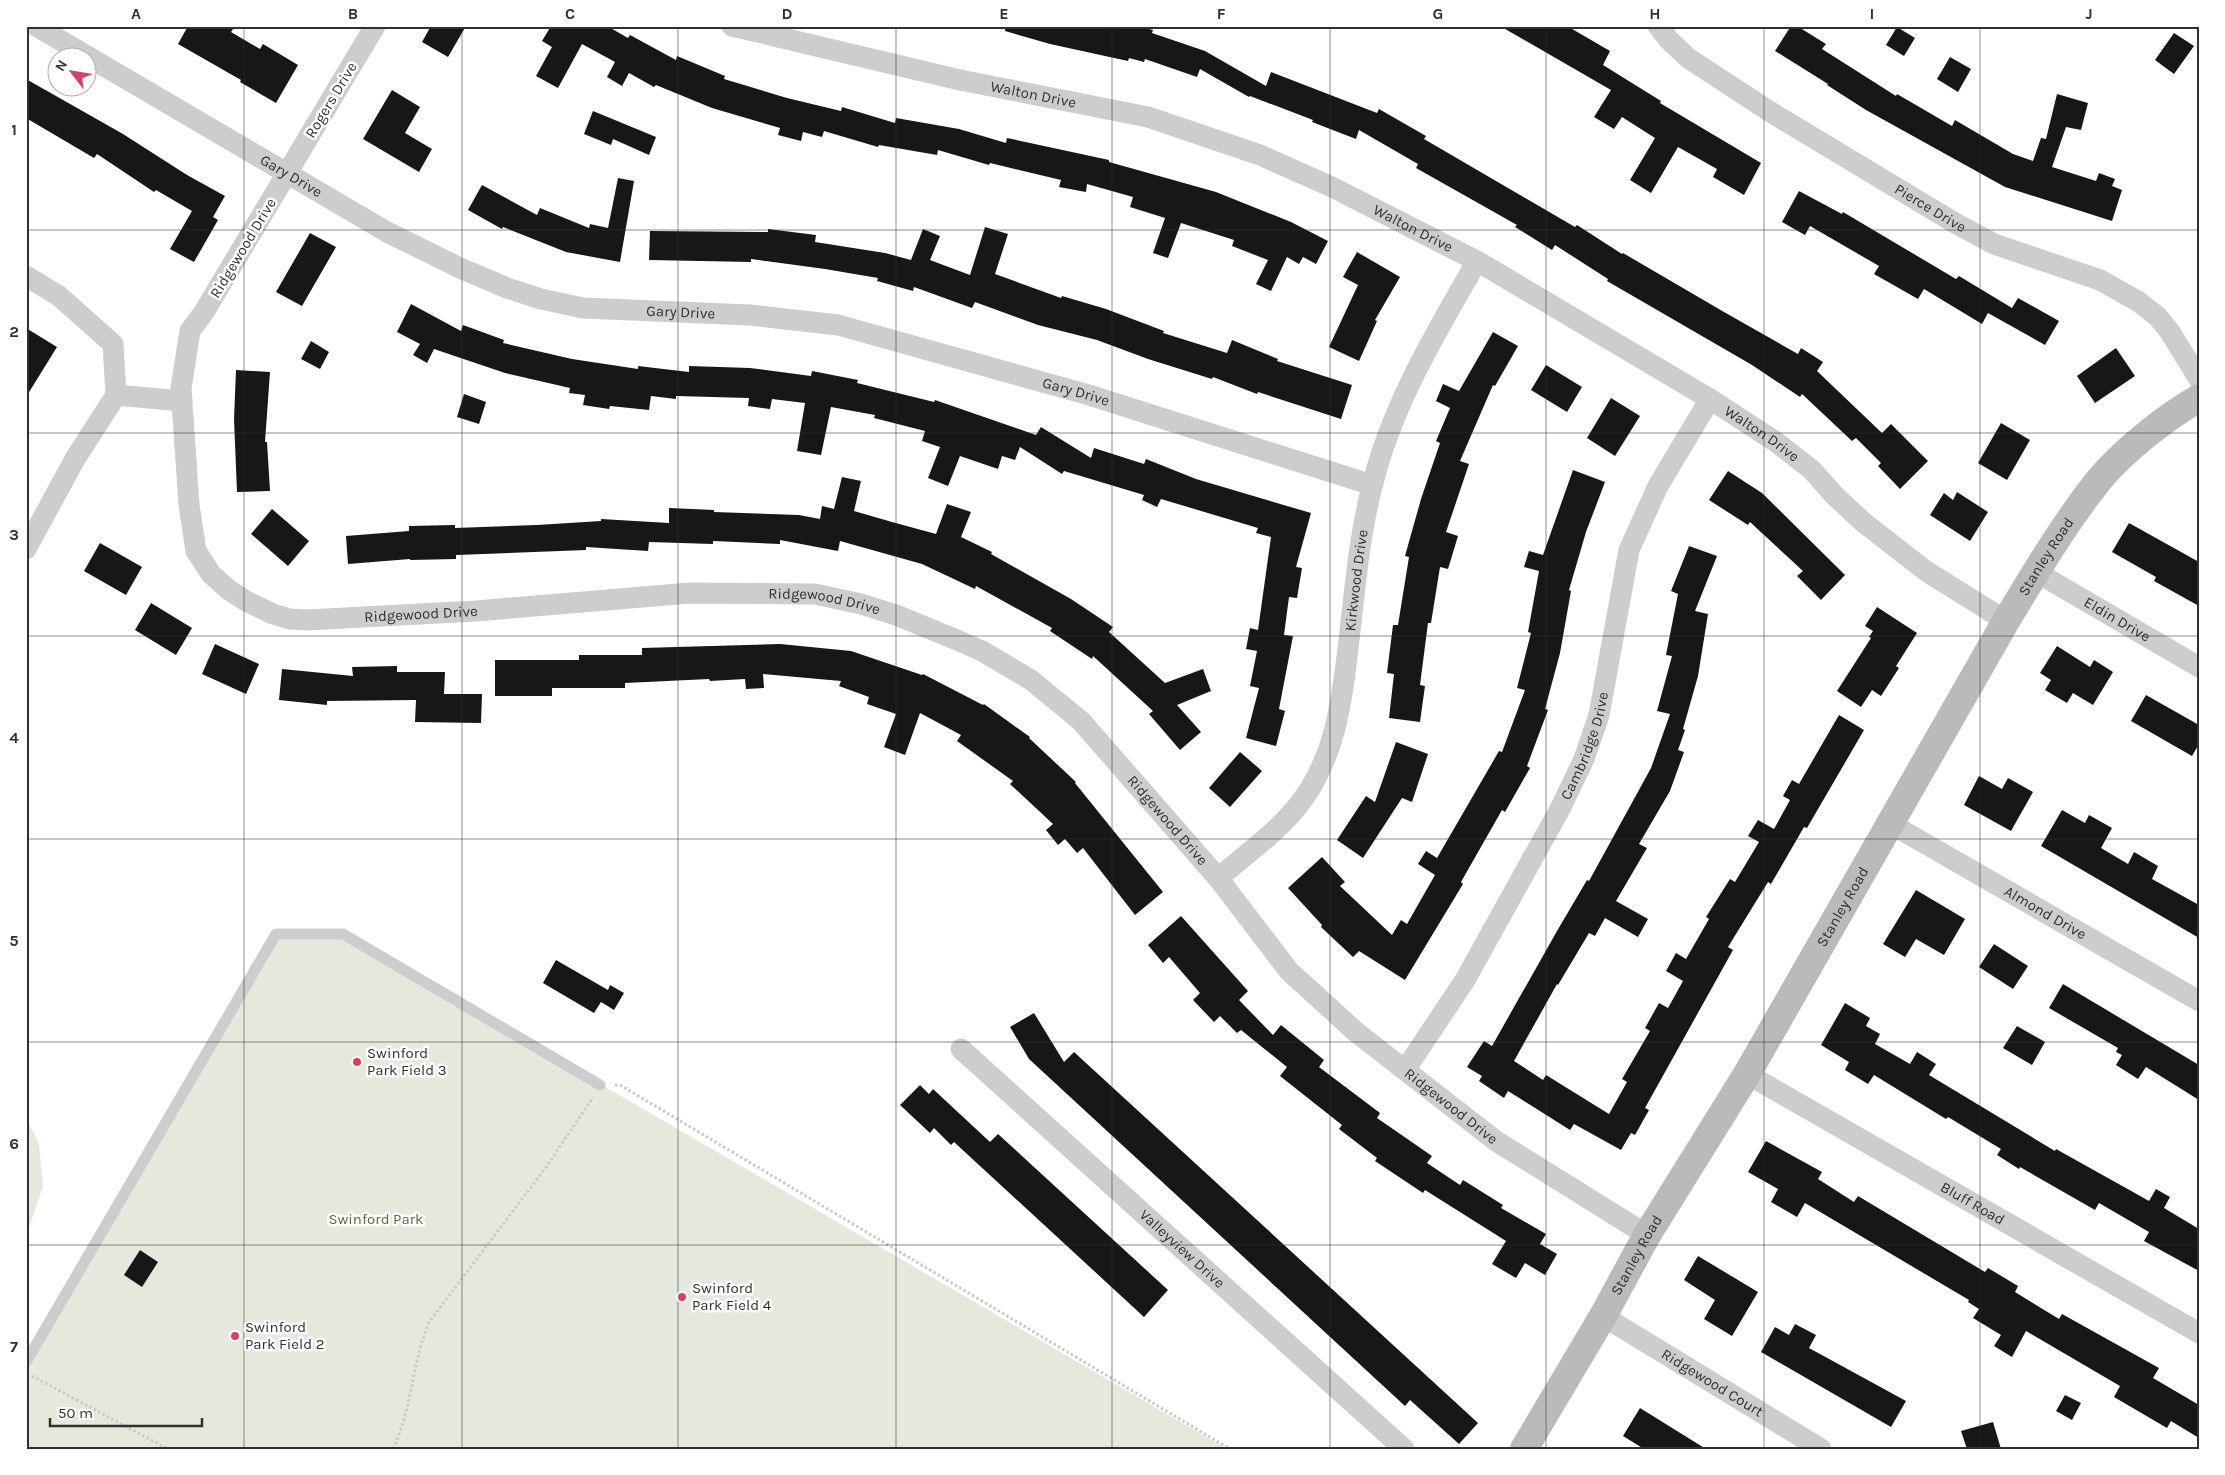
<svg xmlns="http://www.w3.org/2000/svg" width="2225" height="1475" font-family="Karla,sans-serif">
  <style>
    .green { fill: #e5e9dc }
    .building { fill: #171717 }
    .lines { fill: none; stroke-linecap: round; stroke-linejoin: round }
    .path { stroke: #cacaca; stroke-width: 3; stroke-dasharray: 2.5 2.5; stroke-linecap: butt }
    .lane { stroke: #cdcdcd; stroke-width: 11 }
    .street { stroke: #cdcdcd; stroke-width: 21 }
    .secondary { stroke: #bababa; stroke-width: 28 }
    .grid { fill: none; stroke: #303030; stroke-width: 1; stroke-opacity: 0.55 }
    .poi-dot { fill: #d84161; stroke: #fff; stroke-width: 2 }
    .labels { text-anchor: middle; dominant-baseline: central; stroke-width: 5; stroke-linejoin: round; paint-order: stroke }
    .street-label { font-size: 15px; fill: #303030; stroke: #fff }
    .poi-label { font-size: 15px; fill: #303030; stroke: #fff; text-anchor: start }
    .park-label { font-size: 15px; fill: #596940; stroke: #fff }
    .neatline { fill: none; stroke: #303030; stroke-width: 2 }
    .grid-label { font-size: 16px; text-anchor: middle; font-weight: bold; fill: #303030 }
  </style>
  <rect width="100%" height="100%" fill="#fff"/>
  <path class="green" d="M276,934H343L1227,1449H26V1362Z
    M26,1118L39,1144L43,1186L26,1237Z"/>
  <path class="building" d="M188,26H235L231,32L260,49L263,44L298,65L276,103L240,82L241,80L178,44Z
    M431,26H466L448,57L422,42Z
    M551,26H607L628,38L630,35L676,60L677,56L725,76L724,79L787,98L841,111L842,107L895,123L896,118L959,129L1006,143L1007,138L1109,160V162L1216,192L1291,222L1328,241L1316,264L1303,257L1299,264L1287,257L1271,291L1256,284L1268,260L1232,246L1234,240L1181,223L1168,258L1153,253L1165,218L1130,207L1133,197L1087,184L1086,192L1059,187L1061,180L990,163L989,165L938,150L937,155L879,145L878,147L824,131L822,137L803,132L801,141L778,135L780,128L712,108L656,85L654,87L629,73L622,86L607,77L615,62L582,44L558,88L536,76L552,47L542,41Z
    M1005,26H1137L1153,30L1152,33L1205,51L1266,86L1271,72L1377,113L1379,109L1426,136L1424,139L1575,227L1577,225L1622,254L1623,253L1724,312L1798,354L1801,348L1823,362L1817,371L1882,433L1891,424L1928,461L1900,489L1878,466L1881,463L1856,438L1852,441L1802,394L1800,397L1752,365L1607,281L1608,279L1555,245L1552,250L1515,227L1517,225L1416,168L1418,164L1359,130L1356,139L1312,122L1313,120L1250,96L1249,97L1200,69L1197,77L1145,59L1144,62L1129,58L1128,61L1050,44L1005,31Z
    M1500,26H1567L1610,51L1603,65L1661,101L1660,103L1761,163L1744,195L1713,177L1717,169L1678,147L1651,193L1630,180L1655,138L1622,117L1614,129L1594,117L1611,90Z
    M1791,26H1797L1826,44L1822,49L1896,96L1897,94L1952,126L1955,120L2013,154L2033,161L2041,138L2046,139L2057,94L2088,103L2081,130L2066,127L2052,167L2096,181L2099,173L2115,179L2112,186L2122,190L2112,221L2005,187L1866,110L1827,85L1828,84L1775,51Z
    M1897,27L1915,38L1904,56L1886,45Z
    M2174,33L2194,46L2174,74L2155,60Z
    M1950,57L1971,69L1958,92L1937,79Z
    M26,79L123,134L187,175L225,196L213,217L218,220L194,262L170,249L192,211L156,190L154,192L97,154L94,158L26,118Z
    M392,90L420,107L405,133L432,149L419,172L363,139Z
    M593,111L656,137L649,155L613,139L611,145L584,134Z
    M618,178L634,181L620,262L566,252L503,227L502,229L468,210L482,185L537,215L540,208L589,228L590,224L608,228Z
    M1799,191L1842,214L1843,212L1956,279L1959,276L2012,308L2018,298L2059,321L2045,345L1988,313L1982,324L1924,289L1918,299L1874,274L1879,266L1810,226L1805,235L1782,222Z
    M985,227L1008,234L995,274L1061,298L1062,296L1106,309L1164,331L1163,333L1227,353L1232,340L1278,359L1277,361L1352,385L1341,419L1258,392L1257,394L1213,377L1212,379L1148,359L1097,340L1038,325L975,302L972,308L914,287L913,291L877,281L878,278L825,269L751,259V262L649,260L650,231L768,232V229L816,235L815,242L885,253L911,260L923,229L940,236L930,260L970,275Z
    M310,233L336,247L302,306L276,292Z
    M1357,252L1400,277L1375,320L1377,321L1359,361L1329,347L1358,285L1343,277Z
    M411,304L461,331L463,325L504,340L503,343L572,359L638,369V366L689,372V366L750,368L811,376L812,371L858,380L857,383L934,402L935,400L1036,435L1041,427L1091,458L1094,448L1144,464L1146,459L1196,479L1311,513L1296,567L1302,568L1297,598L1289,597L1284,635L1293,636L1279,709L1285,711L1276,746L1246,738L1259,688L1250,686L1257,651L1246,649L1250,628L1258,630L1271,537L1256,533L1258,528L1161,499L1157,507L1142,500L1144,495L1064,471L1062,474L1020,447L1015,460L1002,456L998,469L960,456L948,486L928,478L940,447L922,441L925,431L874,418L875,415L831,407L821,455L797,451L805,403L772,399L770,409L748,406L749,398L676,396V399L651,396L649,410L610,406L609,409L583,405L585,395L569,393L570,388L505,373L434,349L427,363L413,355L420,344L397,332Z
    M26,328L57,347L26,397Z
    M1493,332L1518,346L1495,386L1493,385L1460,461L1469,464L1446,532L1458,536L1448,569L1440,567L1431,623H1428L1420,685L1425,686L1420,722L1389,718L1394,674L1387,673L1393,625H1398L1409,557L1405,556L1421,499L1440,443L1436,441L1450,408L1436,401L1443,384L1459,391Z
    M311,341L329,352L320,369L301,359Z
    M2116,348L2135,376L2095,403L2077,376Z
    M1546,365L1582,387L1567,412L1531,390Z
    M236,370L270,372L265,442H267L270,491L237,492L234,419Z
    M464,394L486,402L479,424L457,417Z
    M1611,398L1640,416L1615,456L1587,438Z
    M2001,423L2030,440L2007,480L1978,463Z
    M1573,470L1605,482L1586,532L1569,590L1571,591L1560,653L1545,709L1548,710L1527,766L1530,768L1505,812L1502,810L1461,882L1463,884L1405,980L1359,951L1353,957L1321,927L1322,925L1288,888L1322,857L1345,882L1340,886L1392,935L1401,920L1407,924L1435,875L1418,864L1426,851L1437,858L1499,751L1502,752L1525,690L1517,688L1531,633L1528,632L1539,571L1524,567L1529,551L1543,555Z
    M1728,471L1762,493L1845,575L1821,600L1797,576L1803,571L1750,522L1748,525L1709,500Z
    M842,477L861,481L854,511L892,522L936,534L947,504L971,512L961,537L992,552L991,554L1071,599L1113,627L1109,632L1165,683L1203,669L1211,691L1177,705L1201,732L1180,750L1149,714L1153,711L1093,656L1092,659L1050,631L1052,628L976,586L975,589L922,564L840,541L838,551L780,540V544L713,541V544L649,542L648,551L586,547V550L456,555V559L410,560V559L348,564L346,536L409,531V526L455,525V528L537,525L601,521V519L669,523V508L714,510V512L799,515L820,519L822,506L834,509Z
    M1957,492L1988,512L1970,541L1930,515L1944,493L1953,500Z
    M272,509L309,541L288,566L251,534Z
    M2129,523L2199,562V606L2154,581L2156,577L2112,552Z
    M100,543L142,567L126,595L84,571Z
    M1689,546L1717,556L1695,611L1708,614L1698,676L1683,729L1685,730L1678,750L1684,752L1670,791L1639,844L1647,848L1616,901L1648,919L1638,937L1605,918L1595,936L1589,933L1558,985L1557,984L1514,1061L1543,1080L1546,1075L1609,1114L1627,1082L1622,1079L1650,1031L1645,1028L1659,1003L1668,1008L1683,981L1666,971L1676,953L1686,959L1709,919L1706,917L1730,879L1735,882L1759,842L1748,836L1758,820L1774,829L1790,800L1783,796L1792,780L1799,784L1839,715L1864,730L1807,828L1804,827L1771,884L1768,882L1728,947L1733,950L1645,1108L1649,1110L1635,1135L1631,1133L1621,1150L1574,1124L1570,1130L1508,1091L1504,1098L1479,1081L1482,1076L1467,1067L1484,1041L1492,1046L1557,931L1587,880L1589,881L1651,768L1670,714L1657,711L1672,656L1666,655L1678,594L1671,591Z
    M151,603L192,628L176,655L135,630Z
    M1877,607L1917,633L1896,666L1899,668L1881,696L1872,690L1861,707L1837,691L1871,638L1869,637L1873,631L1865,626Z
    M215,644L259,664L246,694L202,674Z
    M780,644L851,651L922,675L923,674L983,705L984,704L1030,737L1029,738L1076,782L1075,783L1163,892L1135,915L1083,848L1077,853L1065,839L1058,845L1046,830L1053,824L1010,784L1013,781L957,741L961,735L920,713L905,755L884,747L896,714L867,704L869,697L839,686L841,681L763,674L764,688L746,689L745,679L710,681L709,679L625,683V688H552V696H495V660H579V655H642V648Z
    M2057,646L2090,667L2094,660L2113,672L2093,705L2073,693L2067,703L2045,690L2051,680L2040,673Z
    M397,666V672H445L444,694H482L481,723L415,722L416,700L327,701V705L279,700L282,669L353,676L352,667Z
    M2146,695L2199,725V744L2192,756L2131,721Z
    M1396,742L1428,754L1412,802L1402,798L1363,858L1337,840L1366,796L1375,802Z
    M1240,752L1262,771L1230,807L1209,788Z
    M1979,776L2002,789L2008,778L2033,792L2011,831L1964,805Z
    M2062,810L2085,823L2089,815L2112,828L2101,848L2128,864L2134,852L2158,866L2152,879L2199,905V938L2041,846Z
    M1916,890L1965,919L1944,955L1916,939L1905,957L1883,944Z
    M1181,916L1248,991L1239,1000L1273,1035L1281,1025L1324,1060L1319,1067L1380,1113L1377,1118L1432,1156L1427,1163L1460,1185L1463,1180L1503,1205L1501,1208L1546,1234L1540,1244L1557,1254L1545,1275L1525,1263L1516,1278L1492,1264L1506,1241L1425,1190L1423,1193L1375,1161L1377,1158L1339,1129L1342,1125L1280,1076L1287,1067L1241,1030L1237,1033L1220,1016L1214,1022L1193,1000L1200,993L1169,957L1163,963L1148,945Z
    M1994,944L2028,966L2013,989L1979,967Z
    M556,960L608,990L610,985L624,993L614,1010L601,1002L594,1013L543,983Z
    M2063,984L2199,1065V1100L2146,1067L2138,1079L2116,1065L2122,1055L2116,1052L2118,1048L2049,1008Z
    M1845,1003L1870,1018L1866,1026L1880,1034L1875,1044L1910,1064L1917,1052L1936,1064L1929,1075L2055,1151L2056,1149L2133,1192L2149,1201L2156,1189L2170,1197L2164,1208L2199,1229V1271L2144,1241L2149,1232L2099,1203L2095,1210L2020,1167L2019,1169L1997,1155L2001,1149L1948,1117L1946,1119L1874,1075L1868,1084L1845,1070L1849,1062L1821,1045Z
    M1034,1013L1064,1062L1074,1052L1478,1423L1459,1444L1410,1400L1405,1406L1029,1059L1010,1027Z
    M2017,1026L2045,1042L2032,1065L2003,1048Z
    M920,1085L929,1094L933,1089L990,1142L998,1134L1168,1290L1144,1317L954,1142L951,1145L934,1128L930,1133L900,1105Z
    M1766,1141L1822,1172L1818,1179L1854,1202L1858,1196L1985,1272L1988,1268L2018,1286L2015,1292L2059,1319L2062,1314L2159,1368L2153,1378L2199,1405V1438L2171,1421L2167,1428L2114,1397L2120,1386L2026,1331L2012,1357L1994,1346L2001,1335L1973,1318L1979,1309L1968,1302L1969,1300L1805,1203L1797,1217L1771,1202L1778,1189L1748,1172Z
    M140,1250L158,1262L142,1287L124,1275Z
    M1698,1256L1758,1292L1732,1336L1704,1319L1715,1300L1684,1280Z
    M1795,1324L1816,1335L1809,1348L1906,1401L1891,1427L1761,1352L1775,1327L1789,1335Z
    M2065,1395L2081,1403L2072,1420L2056,1411Z
    M1640,1408L1706,1449H1644L1623,1436Z
    M1993,1422L2001,1449H1967L1961,1431Z"/>
  <g class="lines">
    <path class="path" d="M615,1085H620L1230,1449
      M32,1376L168,1449
      M393,1449C412,1409 412,1363 429,1322L547,1166L593,1097"/>
    <path class="lane" d="M26,1362L276,934H343L600,1085"/>
    <g class="street">
      <path id="s1" d="M36,26L387,232L460,268L507,288L541,299L583,308L750,315L838,325L1089,395L1372,485"/>
      <path id="s2" d="M375,26L204,312L190,331L181,388L189,505L196,551L211,574L229,590L246,601L273,614L290,619L307,620L476,611L690,593L815,594L861,604L896,615L957,640L982,651L1031,680L1081,721L1218,878L1289,971L1356,1032L1496,1141L1647,1235"/>
      <path id="s3" d="M732,26L960,80L1148,117L1260,155L1332,187L1477,261L1710,399L1776,442L1812,470L1834,495L1863,522L1926,571L2006,621"/>
      <path id="s4" d="M1658,26L1669,40L1688,58L1769,111L1955,223L1994,244L2100,280L2139,302L2158,317L2170,332L2199,379"/>
      <path d="M26,276L59,296L113,344L116,395L75,459L26,549"/>
      <path d="M116,395L182,401"/>
      <path id="s5" d="M2036,572L2199,667"/>
      <path id="s6" d="M1891,824L2199,1001"/>
      <path id="s7" d="M1218,878C1244,856 1275,834 1297,807C1336,759 1342,700 1349,640C1355,589 1359,537 1372,487C1391,406 1436,333 1477,261"/>
      <path id="s8" d="M961,1049L1404,1449"/>
      <path id="s9" d="M1405,1070L1465,980L1560,809L1584,759L1599,715L1629,550L1658,486L1710,399"/>
      <path id="s10" d="M1747,1074L2199,1333"/>
      <path id="s11" d="M1603,1316L1821,1449"/>
    </g>
    <path class="secondary" id="s12" d="M1524,1449L1603,1316L1647,1235L1747,1074L2006,621C2035,573 2064,524 2099,480C2123,451 2166,417 2199,398"/>
  </g>
  <path class="grid" d="M244,26V1449M462,26V1449M678,26V1449M896,26V1449M1112,26V1449M1330,26V1449M1546,26V1449M1764,26V1449M1980,26V1449M26,230H2199M26,433H2199M26,636H2199M26,839H2199M26,1042H2199M26,1245H2199"/>
  <g class="poi-dot">
    <circle cx="357" cy="1062" r="5"/>
    <circle cx="682" cy="1297" r="5"/>
    <circle cx="235" cy="1336" r="5"/>
  </g>
  <g class="labels">
    <g class="street-label">
      <text stroke="none"><textPath href="#s3" startOffset="309">Walton Drive</textPath></text>
      <text transform="translate(331 100) rotate(-59)">Rogers Drive</text>
      <text stroke="none"><textPath href="#s1" startOffset="296">Gary Drive</textPath></text>
      <text stroke="none"><textPath href="#s4" startOffset="329">Pierce Drive</textPath></text>
      <text stroke="none"><textPath href="#s3" startOffset="714">Walton Drive</textPath></text>
      <text transform="translate(243 248) rotate(-59)">Ridgewood Drive</text>
      <text stroke="none"><textPath href="#s1" startOffset="716">Gary Drive</textPath></text>
      <text stroke="none"><textPath href="#s1" startOffset="1121">Gary Drive</textPath></text>
      <text stroke="none"><textPath href="#s3" startOffset="1119">Walton Drive</textPath></text>
      <text stroke="none"><textPath href="#s12" startOffset="1034">Stanley Road</textPath></text>
      <text stroke="none"><textPath href="#s7" startOffset="344">Kirkwood Drive</textPath></text>
      <text stroke="none"><textPath href="#s2" startOffset="1234">Ridgewood Drive</textPath></text>
      <text stroke="none"><textPath href="#s2" startOffset="829">Ridgewood Drive</textPath></text>
      <text stroke="none"><textPath href="#s5" startOffset="94">Eldin Drive</textPath></text>
      <text stroke="none"><textPath href="#s9" startOffset="372">Cambridge Drive</textPath></text>
      <text stroke="none"><textPath href="#s2" startOffset="1654">Ridgewood Drive</textPath></text>
      <text stroke="none"><textPath href="#s12" startOffset="629">Stanley Road</textPath></text>
      <text stroke="none"><textPath href="#s6" startOffset="178">Almond Drive</textPath></text>
      <text stroke="none"><textPath href="#s2" startOffset="2059">Ridgewood Drive</textPath></text>
      <text stroke="none"><textPath href="#s10" startOffset="260">Bluff Road</textPath></text>
      <text stroke="none"><textPath href="#s8" startOffset="298">Valleyview Drive</textPath></text>
      <text stroke="none"><textPath href="#s12" startOffset="224">Stanley Road</textPath></text>
      <text stroke="none"><textPath href="#s11" startOffset="128">Ridgewood Court</textPath></text>
    </g>
    <g class="poi-label">
      <text x="367" y="1053">Swinford<tspan x="367" dy="17">Park Field 3</tspan></text>
      <text x="692" y="1288">Swinford<tspan x="692" dy="17">Park Field 4</tspan></text>
      <text x="245" y="1327">Swinford<tspan x="245" dy="17">Park Field 2</tspan></text>
    </g>
    <g class="park-label">
      <text x="376" y="1219">Swinford Park</text>
    </g>
  </g>
  <rect width="2225" height="1475" fill="none" stroke="#ffffff" stroke-width="55"/>
  <g transform="translate(72 72) rotate(301)"><circle r="24" fill="#ffffff" stroke="#acacac"/>
  <path d="M0-4L9 19L0 12L-9 19Z" fill="#d84161"/>
  <text y="-8" font-size="14" font-weight="bold" text-anchor="middle" fill="#303030">N</text>
  </g>
  <path d="M50 1418v8h152v-8" fill="none" stroke="#303030" stroke-width="2.5"/>
  <text x="58" y="1418" font-size="15" fill="#303030" stroke="#ffffff" stroke-width="4" paint-order="stroke">50 m</text>
  <rect x="28" y="28" width="2170" height="1420" class="neatline"/>
  <g class="grid-label">
    <text x="136" y="19">A</text>
    <text x="353" y="19">B</text>
    <text x="570" y="19">C</text>
    <text x="787" y="19">D</text>
    <text x="1004" y="19">E</text>
    <text x="1221" y="19">F</text>
    <text x="1438" y="19">G</text>
    <text x="1655" y="19">H</text>
    <text x="1872" y="19">I</text>
    <text x="2089" y="19">J</text>
    <text x="14" y="135">1</text>
    <text x="14" y="337">2</text>
    <text x="14" y="540">3</text>
    <text x="14" y="743">4</text>
    <text x="14" y="946">5</text>
    <text x="14" y="1149">6</text>
    <text x="14" y="1352">7</text>
  </g>
</svg>
